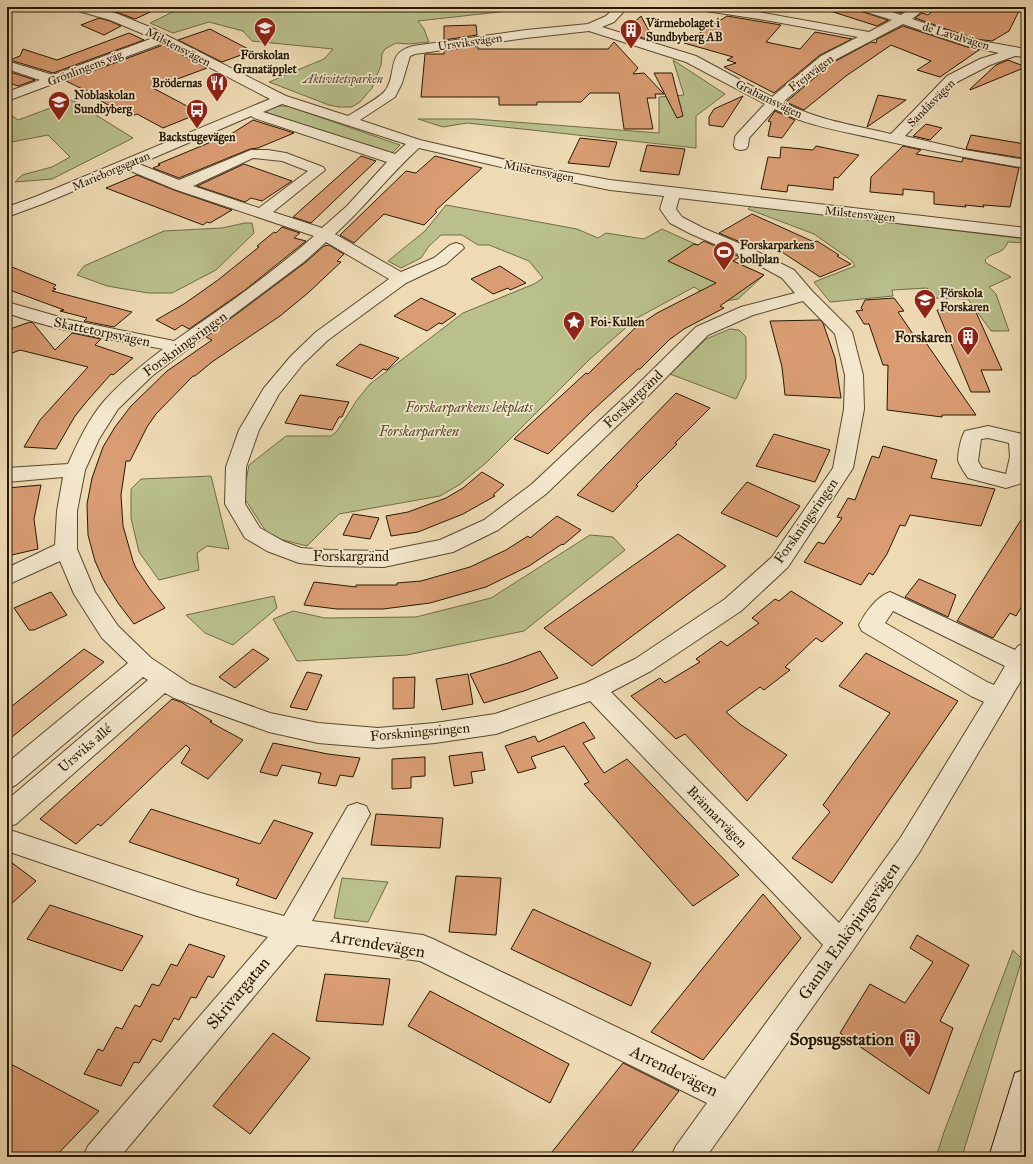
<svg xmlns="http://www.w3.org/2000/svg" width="1033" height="1164" font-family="'IM FELL Great Primer',serif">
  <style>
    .green { fill: #b9c08c; stroke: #706c46 }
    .building { fill: #da9d73; stroke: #271701 }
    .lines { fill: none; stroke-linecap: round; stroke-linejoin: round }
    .minor-casing { stroke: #59482e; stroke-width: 2 }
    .secondary-casing { stroke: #271701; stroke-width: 2 }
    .minor { fill: #f4e8ce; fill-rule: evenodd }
    .secondary { fill: #f4e8ce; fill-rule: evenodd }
    .labels { text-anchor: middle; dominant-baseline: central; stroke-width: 3.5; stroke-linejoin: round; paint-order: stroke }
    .far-poi-label { font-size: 12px; font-weight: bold; fill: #271701; stroke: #f4e8ce; text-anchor: start }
    .far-street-label { font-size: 12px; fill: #271701; stroke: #f4e8ce }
    .far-park-label { font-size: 12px; font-style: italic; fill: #534a2b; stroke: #f4e8ce }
    .street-label { font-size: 14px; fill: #271701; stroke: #f4e8ce }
    .poi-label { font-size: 14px; font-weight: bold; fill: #271701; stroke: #f4e8ce; text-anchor: end }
    .park-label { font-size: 14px; font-style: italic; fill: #534a2b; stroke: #f4e8ce }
    .near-street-label { font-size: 17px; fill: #271701; stroke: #f4e8ce }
    .near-poi-label { font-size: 17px; font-weight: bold; fill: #271701; stroke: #f4e8ce; text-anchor: end }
  </style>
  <rect width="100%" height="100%" fill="#eedbb4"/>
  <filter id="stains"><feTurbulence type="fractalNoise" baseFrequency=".005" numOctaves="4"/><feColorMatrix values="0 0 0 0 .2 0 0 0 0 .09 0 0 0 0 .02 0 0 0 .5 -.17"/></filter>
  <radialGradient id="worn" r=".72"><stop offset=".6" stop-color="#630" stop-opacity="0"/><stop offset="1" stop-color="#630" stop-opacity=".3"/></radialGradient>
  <path class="green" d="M183,7H544L418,21L424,29L429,42L408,44L396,43L385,49L382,54L381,65L372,88L360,102L352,107H339L329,105L269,82L324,59L333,49L252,41L243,31L209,22L173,33L150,23Z
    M673,60L725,94L696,116V148L467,123L443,127L418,119H475L659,133V97L684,95Z
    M72,100L133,138L52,179L15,182L22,175L52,167L70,157L48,135L7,143V112L18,120Z
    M278,106H288L400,145L391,154L262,111L269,107Z
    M446,205L577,229L598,238L606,233L644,239L662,229L764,275L738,299L718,302L694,287L637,318L590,359L487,462L459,485L440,496L339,514L307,546L283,540L267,533L243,496L249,465L286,436H331L337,431L357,400L370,384L463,313L534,284L543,278L529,261L489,245H478L462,235H441L429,246L421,258L401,268L388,261L425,231Z
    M751,206L1026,239V243L1008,242C1002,256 994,250 985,260L986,263L1011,277L989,287L996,294L1009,331H991L968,299L935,298L927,288L892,290L893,296L830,302L814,282L855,266L851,260L814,234L748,209Z
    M245,223H252L254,233L216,270L172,293H148L107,286L77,275L84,266L164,231L222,228Z
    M730,329L739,330L746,337V378L736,399L670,374L706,339Z
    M211,476L229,549L207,546L197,553L199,570L159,580L139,552L131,518V489L141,479Z
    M590,535L613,537L625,550L524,631L407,655L297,661L273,619L293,611L325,618L416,617L491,598Z
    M274,596L277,608L233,645L205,633L186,615Z
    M342,878L388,882L368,922L334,918Z
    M1013,950L1022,959L962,1157H936L944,1132Z"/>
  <path class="building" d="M130,7H161L135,19L116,12Z
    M827,7H857L860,11L888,20L877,26L827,10Z
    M881,7H902L908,9L901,13Z
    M937,7H1021L1009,31L992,41L975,39L915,18L922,13L928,15Z
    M641,16L655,42L634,35L630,26Z
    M727,16L781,25L766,42L800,49L815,32L852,39L820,55L774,93L724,67L736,63L727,60L733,57L684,43Z
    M99,18L110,21L121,26L104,35L81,25Z
    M476,25L477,35L444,40V26Z
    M903,26L967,47L979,50L940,77L917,70L931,61L891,45L846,76L804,110L786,102L832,63L871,42L876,43L877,39Z
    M210,29L252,51L222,62L178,40Z
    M129,33L144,40L53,73L10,60L20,56L23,49L57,60Z
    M614,42L638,68L633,74L644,73L664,94H655L656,98H647L653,129H624L619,93H590L581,102H537V105H499V97H421L425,54H444V51L478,46V49H608Z
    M163,45L207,68L153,88L200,113L163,128L137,114L129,117L96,98L99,97L66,81Z
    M1008,60L1026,67L970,90V89L996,65Z
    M7,71L35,80L18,86L7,82Z
    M654,73H672L683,116L677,118Z
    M878,95L906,100L867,127Z
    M743,96L723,127L709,125V117L714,109Z
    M775,111L795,120L782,138L768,136L771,122L768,121Z
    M253,120L294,133L258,148L250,149L179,178L153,168L160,165L158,164L223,137L225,138Z
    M926,124L942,128L930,140L913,136Z
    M971,135L1025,144L1021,158L966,149Z
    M580,138L617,142L609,167L568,163Z
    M647,145L685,149L679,175L640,171Z
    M816,146L859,155L838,178L834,177L833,190L788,185L787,192L761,189L768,157L780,158L781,147L813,150Z
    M903,146L921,150L916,154L962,162L963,158L1019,168L1010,207L983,205L984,207L965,205L966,207L934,204V192L903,189V195L870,192L871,177Z
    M361,156L376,161L311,223L293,217Z
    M435,156L482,168L435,211L437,212L424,225L384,214L354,243L340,235L406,171L416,173Z
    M244,164L292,181L262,201L251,198L245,202L197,186Z
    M137,175L174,190L232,210L210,223L207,222L203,225L106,188Z
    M752,214L814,242L817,241L839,255L837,256L851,264L820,277L765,241L754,248L719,233Z
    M282,227L300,233L294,238L306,241L245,290L189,329L182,325L175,330L156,320L184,304L218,280L259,247L257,246L274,232L276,233Z
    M704,241L740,257L733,261L764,275L720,306L724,308L684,329L669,340L640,369H638L593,410L548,454L514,439L586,373L588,374L635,328L657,313L716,283L668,261L694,244L698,245Z
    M329,245L344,254L337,261L341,262L308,293L280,316L212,362L195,376H193L156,414L147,427L130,461H126L121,495L123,526L133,561L136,568L150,589L165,608L134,624L118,603L103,579L95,561L88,535L87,504L92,478L103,447L115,427L131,406L167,371L212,340L206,337L306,262L324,246Z
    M7,265L56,285L53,288L56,289L52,291L132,312L114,327L84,321L87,318L60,311L64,310L7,289Z
    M500,266L526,283L510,290L508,288L493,294L471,279Z
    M421,298L456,314L442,324L439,323L427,331L394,316Z
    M894,298L904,311L898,312L917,340H924L976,415H942V417L887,410L888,365H883L869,324H864L856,311L863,310L861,308L865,300Z
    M937,310H975L1002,370H981L990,392H971Z
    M820,320L823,323L835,358L841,398L785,395L782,367L770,321Z
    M30,322L33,323L55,350L72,333L101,339L95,345L133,358L113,375L111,374L88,400L75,416L56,449L24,447L40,420L88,367L20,350L7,355V330Z
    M360,344L399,358L387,370L383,369L372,379L336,365Z
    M676,393L710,408L675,443L677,444L636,485L638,486L613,512L577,495Z
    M300,395L349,402L342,417H339L332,430L285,423Z
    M774,434L830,450L815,482L756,466Z
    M883,446L937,460L931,478L995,489L981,526L910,515L905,526L900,525L887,554L873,575L869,573L861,585L804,562L818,542L824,544L842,518L837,517L848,498L855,500L872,456L879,458Z
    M482,472L504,485L493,495L495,496L463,514L418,532L391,536L386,516L408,512L446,498L463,488Z
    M747,482L800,506L777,537L721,513Z
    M41,485L34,519L38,549L7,556V488Z
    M1026,512V599L1016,616L1010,613L993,638L957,621Z
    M353,514L379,518L370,539L343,535Z
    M557,516L581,530L563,545L562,544L529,566L486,587L430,603L383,609H337L304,605L314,582L356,587V585H397V583L421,581L470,567L506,550L528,536L530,538Z
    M678,534L726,566L592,666L544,628Z
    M919,579L956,595L948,617L905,597Z
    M791,591L843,623L822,642L816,638L785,667L790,670L764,690L760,687L726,712L741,725L787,755L747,801L685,734L676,739L631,696L660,678L665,683L700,662L696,659L721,641L727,646L759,623L752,618L775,599L779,601Z
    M51,592L67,615L34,630H29L14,608Z
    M84,649L104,662L7,741V710Z
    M253,649L269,659L235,688L219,677Z
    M540,651L558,678L524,691L484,703L470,674L508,663Z
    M866,653L958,701L832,883L792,858L830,812L823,805L890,713L839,686Z
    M307,672L322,675L307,710L290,707Z
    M468,674L473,704L442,710L436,679Z
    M415,677L414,708L393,709V678Z
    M172,699L181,702L212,721L210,722L243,740L208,779L181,763L190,749L186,745L101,826L98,824L76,844L40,819Z
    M584,722L595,738L583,743L604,773L627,759L739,875L693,906L584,784L589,782L564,746L531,757L536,768L518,773L505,746L535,736L538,742Z
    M273,743L328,754L360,758L353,777L340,775L336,786L318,783L321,773L282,765L277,776L260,772Z
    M482,752L485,770L471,772L473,783L454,786L449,756Z
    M425,757V776L411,777V788L392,789V759Z
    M151,809L260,844L274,820L313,833L276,899L236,885L239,879L129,842Z
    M376,814L443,818L440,848L371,845Z
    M7,859L36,881L7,908Z
    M456,876L501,878L496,935L449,932Z
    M763,894L801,938L703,1060L651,1032Z
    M50,905L143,936L122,971L27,939Z
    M533,909L651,963L631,1006L511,949Z
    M917,935L969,965L940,1021L953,1028L929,1094L840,1033L870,984L905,1003L933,962L910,948Z
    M189,944L225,956L213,978L208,976L196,998L191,997L179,1020L174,1018L161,1042L153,1039L139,1063L134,1062L121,1086L84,1074L98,1049L103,1051L116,1027L122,1029L135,1005L140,1007L152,984L159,986L171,964L177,966Z
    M325,974L390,979L383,1025L316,1021Z
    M430,991L569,1064L550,1103L408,1026Z
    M273,1033L310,1058L250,1134L213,1106Z
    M7,1062L99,1111L55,1157H7Z
    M623,1063L679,1091L628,1157H548Z"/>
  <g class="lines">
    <g class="minor-casing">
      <path id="minor" d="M73,7H92L118,14L152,28L286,96L348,116C356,111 379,98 385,91C398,74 385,53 413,46L526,30L588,24L606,16L615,7H628L614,22L602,27L696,56L772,97L821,56L858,37L759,19L706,11L702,10L700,7H730L869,32L892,20L860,10L858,7H876L901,15L913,7H927L912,19L975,40L1026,49V57L1015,56L990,65L957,82L905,136L965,150L1026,160V168C976,160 926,150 877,139C842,131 806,126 775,109L749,138L748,146L746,149L741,150L736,149L734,146L735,137L737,134L765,104L686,62L589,31L526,38L415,54L410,56L402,83L395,97L360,120L420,140L532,166L610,180L1026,228V238L679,198L676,209L682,217L703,228L750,248L794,270L812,291L849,328L852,332L863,375L864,409L853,468L788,567L741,611L651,671L611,692L839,923L901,837L984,702L971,696L862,631L859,625C865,613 877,596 890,592L1015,650L1018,646L1026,643V672L919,853L851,953L706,1157H671L676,1146L707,1103L420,961L297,945L120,1157H83L88,1146L268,937L197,916L7,851V829L197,892L284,916L348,806L357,803L366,806L370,814L312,921L423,935L433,939L725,1079L823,945L590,701L496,734L435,743L378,748L318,743L269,732L174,698L165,693L16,824L7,827V800L148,680L143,677L16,785L7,789V763L128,663L102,638L74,594L60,561L7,585V568L55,545L57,511L63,477L7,482V468L68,464C78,442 89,418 105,400C122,381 142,365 163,349C110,339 57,331 7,313V302L70,320L174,341C222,308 270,275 314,236L174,189L126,169L45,203L7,217V207L35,197L270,99L163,43L7,101V92L40,80L7,69V61L53,75L153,38L110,20L75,10ZM903,24L967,46L999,53L980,59L947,76L891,134C854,125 816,120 783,102L831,62ZM282,104L406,144L395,154L263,112ZM251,116L254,118L387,162L347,206L322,228L273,212L325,170L323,167L286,153L268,150H251L179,180L139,164ZM419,148L532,174L610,190L664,196L660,209L670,223L691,234L738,254L782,278L795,293L741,307L696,327L630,392L532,484L484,520L440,540L384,551L329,550L301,548L283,541L260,528L245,504L246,467L259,430L279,394L303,364L328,340L406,283L446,264L464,248L462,245L456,243L450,245L434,258L401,272L335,234C365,207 389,175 419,148ZM253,158L282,161L308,171L259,208L193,186ZM326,242L389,279L316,332L291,356L264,388L239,430L226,467L225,504L245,538L267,551L299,563L329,566L384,567L453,552L498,530L546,494L644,400L708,335L753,315L803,301L835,334L845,375L844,409L833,468L772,557L725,599L635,659L586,683L495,714L435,723L378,728L318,723L270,713L190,684L151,658L118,626L95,592L77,549V511L85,470L99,439L118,409L152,376L305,261ZM893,611L1005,666L994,685L987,682L885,623Z
        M988,426L1026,435V474L1022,483L1006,488L968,478C965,473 959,465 958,460C958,452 961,437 965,431ZM988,438L1009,443L1010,457L1006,474L982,468L978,461L981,439Z"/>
    </g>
    <g class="secondary-casing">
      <path id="secondary" d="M1026,1069V1139L1021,1157H989L1015,1073Z"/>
    </g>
    <use href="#minor" class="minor"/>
    <use href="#secondary" class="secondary"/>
  </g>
  <defs>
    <g id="school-pin" transform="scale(1.15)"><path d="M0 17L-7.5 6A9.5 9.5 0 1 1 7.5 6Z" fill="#8f2418" stroke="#f4e8ce"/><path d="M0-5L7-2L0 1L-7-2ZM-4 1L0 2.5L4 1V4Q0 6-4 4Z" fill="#fff"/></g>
    <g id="building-pin" transform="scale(1.15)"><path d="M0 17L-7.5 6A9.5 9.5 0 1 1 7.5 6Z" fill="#8f2418" stroke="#f4e8ce"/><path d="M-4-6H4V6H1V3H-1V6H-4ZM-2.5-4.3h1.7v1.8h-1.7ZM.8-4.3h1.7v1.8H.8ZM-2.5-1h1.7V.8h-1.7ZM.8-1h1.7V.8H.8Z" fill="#fff"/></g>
    <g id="restaurant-pin" transform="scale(1.15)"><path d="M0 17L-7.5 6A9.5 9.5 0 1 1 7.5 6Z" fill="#8f2418" stroke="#f4e8ce"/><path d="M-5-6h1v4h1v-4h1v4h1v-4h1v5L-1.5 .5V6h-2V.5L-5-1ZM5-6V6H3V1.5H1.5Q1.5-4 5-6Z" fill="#fff"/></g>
    <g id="bus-pin" transform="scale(1.15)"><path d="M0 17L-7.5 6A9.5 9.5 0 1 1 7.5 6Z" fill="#8f2418" stroke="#f4e8ce"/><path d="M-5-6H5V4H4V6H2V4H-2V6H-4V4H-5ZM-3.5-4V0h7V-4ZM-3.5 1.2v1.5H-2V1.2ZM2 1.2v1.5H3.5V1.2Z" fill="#fff"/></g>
    <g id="stadium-pin" transform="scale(1.15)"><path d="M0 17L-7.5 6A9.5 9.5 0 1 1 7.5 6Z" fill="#8f2418" stroke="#f4e8ce"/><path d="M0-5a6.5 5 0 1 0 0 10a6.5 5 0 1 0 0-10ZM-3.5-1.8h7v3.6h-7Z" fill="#fff"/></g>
    <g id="sight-pin" transform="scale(1.15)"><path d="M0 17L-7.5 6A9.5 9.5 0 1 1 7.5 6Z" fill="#8f2418" stroke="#f4e8ce"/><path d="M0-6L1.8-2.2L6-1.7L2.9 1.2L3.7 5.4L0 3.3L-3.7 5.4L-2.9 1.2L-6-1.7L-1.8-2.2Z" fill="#fff"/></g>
  </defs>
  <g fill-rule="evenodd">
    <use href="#school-pin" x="265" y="28"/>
    <use href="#building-pin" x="631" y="30"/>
    <use href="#restaurant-pin" x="217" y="83"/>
    <use href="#school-pin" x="59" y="102"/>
    <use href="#bus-pin" x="197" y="110"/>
    <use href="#stadium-pin" x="724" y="252"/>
    <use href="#school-pin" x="925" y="300"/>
    <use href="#sight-pin" x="574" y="322"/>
    <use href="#building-pin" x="968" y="337"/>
    <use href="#building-pin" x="910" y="1039"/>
  </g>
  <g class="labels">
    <g class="far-poi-label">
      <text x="646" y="23">Värmebolaget i<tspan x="646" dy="14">Sundbyberg AB</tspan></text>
      <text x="265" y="55" text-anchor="middle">Förskolan<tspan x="265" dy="14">Granatäpplet</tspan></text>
      <text x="202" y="83" text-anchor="end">Brödernas</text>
      <text x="74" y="95">Noblaskolan<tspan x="74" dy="14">Sundbyberg</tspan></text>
      <text x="197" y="137" text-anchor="middle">Backstugevägen</text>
      <text x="740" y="245">Forskarparkens<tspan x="740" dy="14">bollplan</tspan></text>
      <text x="940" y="293">Förskola<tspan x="940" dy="14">Forskaren</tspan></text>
      <text x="590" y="322">Foi-Kullen</text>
    </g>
    <g class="far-street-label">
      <text transform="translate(956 36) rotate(17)">de Lavalvägen</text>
      <text transform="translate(470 42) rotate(-8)">Ursviksvägen</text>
      <text transform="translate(178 47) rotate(27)">Milstensvägen</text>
      <text transform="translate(85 68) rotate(-21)">Grönlingens väg</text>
      <text transform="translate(811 73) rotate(-37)">Frejavägen</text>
      <text transform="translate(769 99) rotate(26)">Grahamsvägen</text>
      <text transform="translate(931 103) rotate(-45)">Sandåsvägen</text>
      <text transform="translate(111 171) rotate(-23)">Marieborgsgatan</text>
      <text transform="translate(539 171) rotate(11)">Milstensvägen</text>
      <text transform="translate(860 214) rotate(6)">Milstensvägen</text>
    </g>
    <g class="far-park-label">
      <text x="343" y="79">Aktivitetsparken</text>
    </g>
    <g class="street-label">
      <text transform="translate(102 332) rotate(12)">Skattetorpsvägen</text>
      <text transform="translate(185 344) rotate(-36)">Forskningsringen</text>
      <text transform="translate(633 399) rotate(-44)">Forskargränd</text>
      <text transform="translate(806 521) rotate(-55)">Forskningsringen</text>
      <text x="351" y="556">Forskargränd</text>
      <text transform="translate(420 732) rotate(-5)">Forskningsringen</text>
      <text transform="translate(85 748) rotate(-41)">Ursviks allé</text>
      <text transform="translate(717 817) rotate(46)">Brännarvägen</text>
    </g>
    <g class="poi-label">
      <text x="952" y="337">Forskaren</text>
    </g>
    <g class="park-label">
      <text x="469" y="407">Forskarparkens lekplats</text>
      <text x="419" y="431">Forskarparken</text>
    </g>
    <g class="near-street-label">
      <text transform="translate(849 931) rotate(-55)">Gamla Enköpingsvägen</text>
      <text transform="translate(378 944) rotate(10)">Arrendevägen</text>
      <text transform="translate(238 993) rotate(-50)">Skrivargatan</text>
      <text transform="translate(674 1071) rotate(26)">Arrendevägen</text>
    </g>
    <g class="near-poi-label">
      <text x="894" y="1039">Sopsugsstation</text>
    </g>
  </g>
  <rect width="1033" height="1164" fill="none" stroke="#eedbb4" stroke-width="24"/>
  <rect x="8" y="8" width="1017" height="1148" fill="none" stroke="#271701" stroke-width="2"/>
  <rect x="12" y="12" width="1009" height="1140" fill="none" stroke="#271701"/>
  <rect width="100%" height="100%" filter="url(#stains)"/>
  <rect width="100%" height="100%" fill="url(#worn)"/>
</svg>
